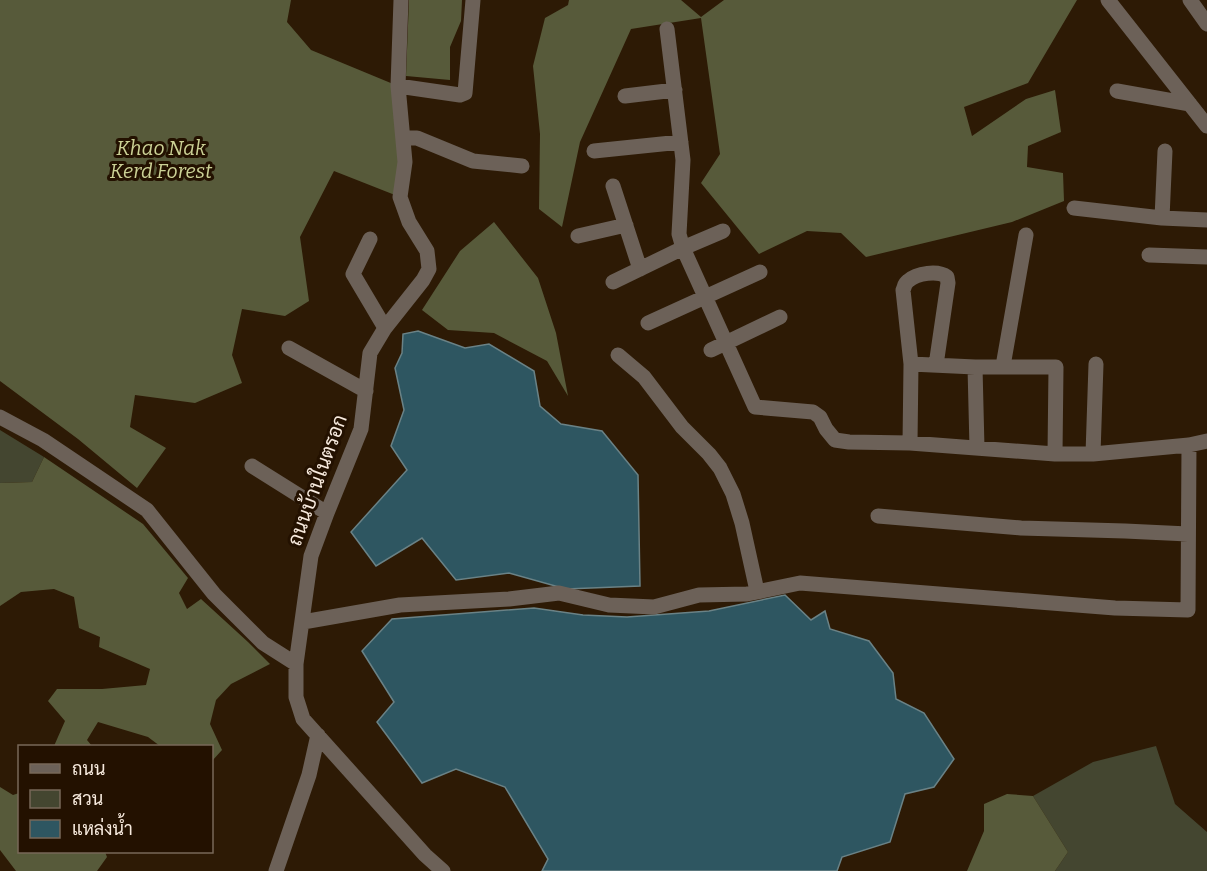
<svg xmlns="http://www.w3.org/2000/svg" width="1207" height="871" font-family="Bitter,Sarabun,serif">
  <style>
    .green { fill: #444630 }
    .forest { fill: #575a3a }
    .water { fill: #2e5661; stroke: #6a8286; stroke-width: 1.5 }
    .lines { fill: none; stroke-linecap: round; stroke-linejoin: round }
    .minor { stroke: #6c6158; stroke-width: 15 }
    .labels { text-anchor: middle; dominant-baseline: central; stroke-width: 6; stroke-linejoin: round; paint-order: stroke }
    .park-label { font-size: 20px; font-style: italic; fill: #cbd195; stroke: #231100 }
    .street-label { font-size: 20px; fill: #f7eadd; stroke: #231100 }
  </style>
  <rect width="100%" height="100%" fill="#2d1a05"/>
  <path class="green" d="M0,430L44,457L32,482L0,483Z
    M1156,746L1175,804L1207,832V871H1055L1068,852L1033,796L1093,762Z"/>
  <path class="forest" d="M0,0H291L287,22L311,50L398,86L400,197L334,171L300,237L309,301L285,316L242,309L232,355L242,383L195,403L135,395L130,427L166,448L137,488L78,439L0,381Z
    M409,0H462L461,21L450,47V80L406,76Z
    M569,0H681L701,17L724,0H1077L1028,83L964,107L972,136L1026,99L1055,90L1061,132L1028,146L1027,167L1063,173L1064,201L1012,222L866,257L841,233L807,231L759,254L701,183L720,154L701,18L631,29L580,142L562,227L539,209L540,134L533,66L545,18L568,5Z
    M494,222L538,278L556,333L568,396L547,361L494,333L448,330L422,310L460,251Z
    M44,457L143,524L188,578L179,593L187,609L201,599L248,642L270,664L231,684L216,700L210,724L222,750L212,761V746H160L148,737L98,722L87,740L92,746H54L65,721L48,701L57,689H102L146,685L150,669L99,647L100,637L79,628L74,597L54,589L21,592L0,606V483L32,482Z
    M0,787L13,795L19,793L20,852H105L107,857L97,871H16L0,850Z
    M1007,794L1033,796L1068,852L1055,871H967L984,831V804Z"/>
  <path class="water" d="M418,331L465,348L489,344L534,371L540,406L561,424L602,431L638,475L640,586L566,589L509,573L456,580L422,538L376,566L351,532L407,470L391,446L404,410L395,368L402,353L403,334Z
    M785,595L811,620L825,611L830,629L869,641L893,673L896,699L924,713L954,759L934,787L905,794L890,842L842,857L837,871H542L548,859L505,787L456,769L422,783L377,722L394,702L362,651L392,619L534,608L583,615L627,617L709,611Z"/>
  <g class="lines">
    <path class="minor" d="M401,0L398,86L405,162L400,197L409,222L427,251L429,269L423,280L385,328L370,353L361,429L327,513L311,556L296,664V697L303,719L425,855L443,871
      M1108,0L1207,126
      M1190,0L1207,24
      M667,29L683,160L679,234L683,248L755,407L813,412L820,417L826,429L835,440L849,442L910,443L1055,454H1093L1189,445L1207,441
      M398,86L460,95L465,93L473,0
      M1117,91L1190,104
      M625,96L675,90
      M403,138H417L473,161L522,166
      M594,151L681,142
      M613,186L640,269
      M1074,208L1162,218L1207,220
      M1162,218L1165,151
      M578,236L626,225
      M370,239L353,274L385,328
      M1149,255L1207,257
      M613,282L683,248L723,231
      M648,323L760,272
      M289,348L366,391
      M711,350L780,317
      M618,355L644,377L682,427L709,454L720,468L733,494L742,523L757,591
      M911,364L903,290C905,286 904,284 908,281C917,273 938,270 947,277L948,283L936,365
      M1003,366L1026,235
      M975,367L977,448
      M0,417L43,440L147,510L214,594L263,643L296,664
      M910,443L911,364L975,367H1056L1055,454
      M1093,454L1096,364
      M252,466L327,513
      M878,516L1021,528L1125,531L1188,534
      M303,622L400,605L509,599L559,593L609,605L654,607L699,595L747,594L800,583L1115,608L1188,610L1189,445
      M276,871L309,775L318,735"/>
  </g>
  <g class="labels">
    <g class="park-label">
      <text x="161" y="148">Khao Nak<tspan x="161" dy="23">Kerd Forest</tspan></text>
    </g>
    <g class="street-label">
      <text transform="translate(317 480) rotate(-70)">ถนนบ้านในตรอก</text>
    </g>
  </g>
  <rect x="18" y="745" width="195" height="108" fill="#231100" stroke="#786858" stroke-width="1.5"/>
  <rect x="30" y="764" width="30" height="9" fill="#6c6158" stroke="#786858" stroke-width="1.5"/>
  <text x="72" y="775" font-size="18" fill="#f7eadd">ถนน</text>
  <rect x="30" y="790" width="30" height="18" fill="#444630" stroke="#786858" stroke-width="1.5"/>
  <text x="72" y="805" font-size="18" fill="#f7eadd">สวน</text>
  <rect x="30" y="820" width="30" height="18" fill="#2e5661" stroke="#786858" stroke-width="1.5"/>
  <text x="72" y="835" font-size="18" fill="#f7eadd">แหล่งน้ำ</text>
</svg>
